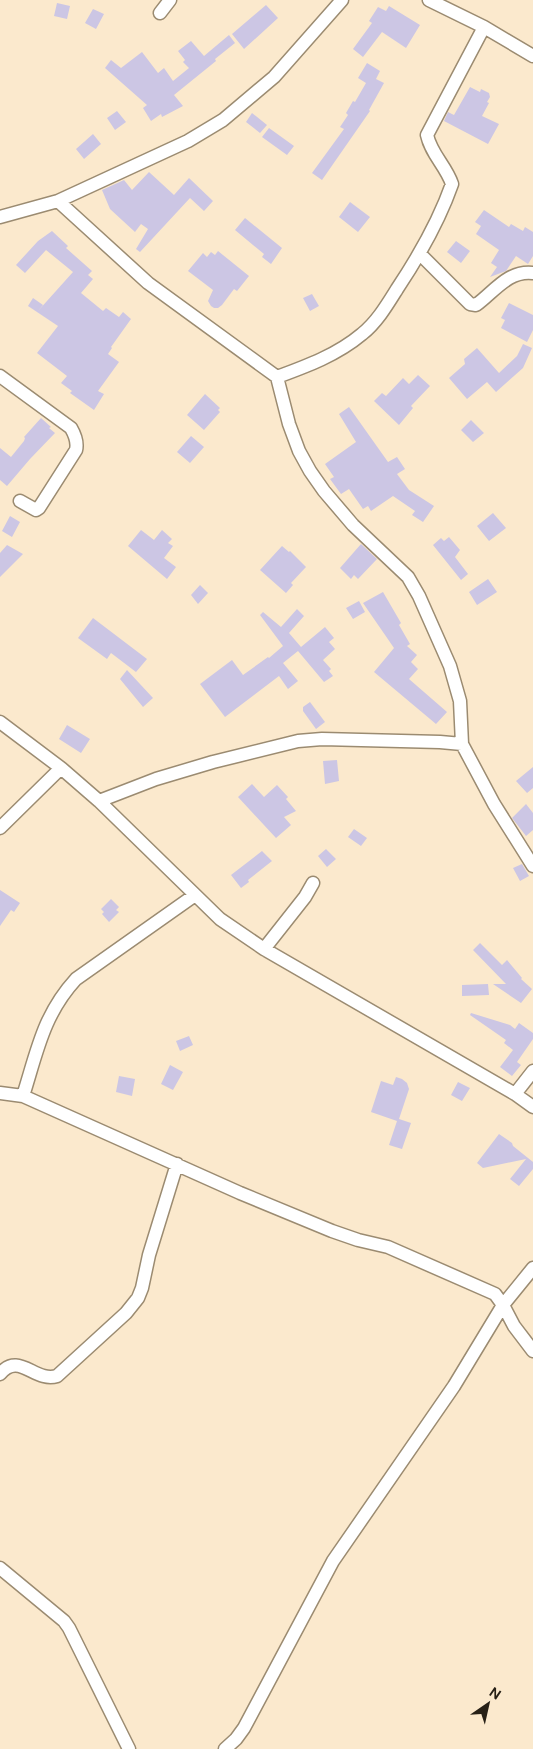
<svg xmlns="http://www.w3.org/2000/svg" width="533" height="1749" font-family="'DM Sans',sans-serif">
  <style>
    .building { fill: #ccc6e4 }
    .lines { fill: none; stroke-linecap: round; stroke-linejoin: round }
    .street-casing { stroke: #9b8b71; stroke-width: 15 }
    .street { stroke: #fff; stroke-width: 12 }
  </style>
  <rect width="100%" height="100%" fill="#fbe9cd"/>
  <path class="building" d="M57,3L70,6L67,19L54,16Z
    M266,5L278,18L244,49L232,34Z
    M389,6L420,25L406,48L382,32L363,57L353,49L372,23L369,21L378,7L386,11Z
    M93,9L104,14L96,29L85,23Z
    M229,35L235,43L215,59L216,61L174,95L183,106L162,117L161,114L151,121L143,108L147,105L105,68L111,60L121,68L142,52L158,73L164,68L173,81L189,68L183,62L185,60L178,51L191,41L204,56Z
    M367,63L380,71L376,79L384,83L369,110L370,111L322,180L312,173L344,129L340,127L348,115L346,113L353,101L355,102L366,83L358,78Z
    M470,87L480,92L481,89L489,93L490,97L487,102L489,103L482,116L499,124L488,144L444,121L448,112L454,115Z
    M117,111L126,122L115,130L107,118Z
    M252,113L267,125L260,133L246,122Z
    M269,128L294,146L287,155L262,137Z
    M93,134L101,144L84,159L76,149Z
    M149,172L174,195L189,178L213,201L204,211L190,198L140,252L136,249L148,229L141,224L135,232L110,209L102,190L124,180L132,190Z
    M350,202L370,217L358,232L339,217Z
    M484,210L509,227L511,224L523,231L525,227L533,232V256L528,264L516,256L506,271L490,277L497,267L491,263L499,250L476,234L481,226L475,222Z
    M245,218L282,248L271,264L262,257L264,254L235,230Z
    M52,231L68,246L66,248L92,271L88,275L93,279L81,293L103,311L106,308L119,317L123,312L131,319L111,347L112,348L108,354L119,362L98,391L104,394L94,410L70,393L72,391L61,383L67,376L37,353L58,326L28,306L33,298L43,305L38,311L73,272L46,250L25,273L16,265L38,241Z
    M456,241L470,251L461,263L447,252Z
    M218,251L249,276L237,291L234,289L222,305L218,308H214L211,306L208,301L213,290L188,271L203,253L207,257L211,252L215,255Z
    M312,294L319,306L310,311L303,298Z
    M509,303L533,315V330L527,342L501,328L505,320L501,318Z
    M523,344L532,348L523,368L496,392L487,382L467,399L449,378L465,364L464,359L477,348L499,373L517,356Z
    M418,375L430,386L411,406L413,408L399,425L374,401L382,393L386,396L403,378L409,384Z
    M205,394L220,408L218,410L220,412L204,430L187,415Z
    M349,407L388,462L397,457L405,469L397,474L409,490L434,506L423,522L412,515L415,511L393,496L371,511L368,506L363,509L349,489L341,494L330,479L334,477L325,464L356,442L339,414Z
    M41,418L51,427L49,428L55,433L30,459L7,486L0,480V448L11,457L24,441L25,438L24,437Z
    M471,420L484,433L473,442L461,430Z
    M191,436L204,447L190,463L177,452Z
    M493,513L506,528L489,541L477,526Z
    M10,516L20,522L12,537L2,531Z
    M141,530L154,540L162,530L172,539L168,543L173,546L164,558L176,567L167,579L128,546Z
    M449,537L460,550L455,557L468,574L461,580L433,545L441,538L444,541Z
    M361,544L377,559L358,579L354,575L351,579L340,568Z
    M7,545L23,554L0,577V553Z
    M282,546L289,552L290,551L306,567L291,583L293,585L286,593L260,570Z
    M488,579L497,592L477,605L469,592Z
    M200,585L208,593L198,604L191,595Z
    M383,592L401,623L399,625L410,644L407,646L417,655L411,662L418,669L409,679L447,712L436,724L374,672L394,648L363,603Z
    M359,601L365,612L353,619L346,608Z
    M297,609L304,616L289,633L301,647L325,627L334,638L329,642L335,649L323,660L331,669L329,671L333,676L324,682L298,651L283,663L298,681L288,689L279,676L225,717L200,684L232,660L243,675L268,657L269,658L283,646L260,615L263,612L281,627Z
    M93,618L147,659L136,672L111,653L107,659L78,638Z
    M127,670L153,698L143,707L120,679Z
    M310,702L325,722L316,729L303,711V707Z
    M67,725L90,739L81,753L59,739Z
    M337,760L339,781L325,784L323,761Z
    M533,767V788L527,793L516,781Z
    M252,784L264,797L277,785L288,797L286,799L296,811L284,817L291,825L276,838L238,797Z
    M526,804L533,813V830L526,836L512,818Z
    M354,829L367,838L361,846L348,837Z
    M326,849L336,859L327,867L318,856Z
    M262,851L272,861L248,880L249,882L241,888L231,875Z
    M522,864L529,876L520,881L513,868Z
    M0,890L20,903L14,912L11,910L0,926Z
    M111,899L119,907L116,910L119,912L109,922L102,914L104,912L101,909Z
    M480,943L502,965L507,960L522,978L521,979L532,989L521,1003L493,984H506L473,950Z
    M488,984L489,995L462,996V985Z
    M471,1013L510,1025L515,1029L519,1023L533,1033V1039L517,1062L521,1065L512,1076L500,1067L513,1050L504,1043L506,1040L470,1015Z
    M189,1036L193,1045L180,1051L176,1041Z
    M170,1065L183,1072L173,1090L161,1084Z
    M119,1076L135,1079L132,1096L116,1092Z
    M396,1077L402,1079L407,1083L409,1089L399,1119L411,1123L402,1149L389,1145L397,1121L371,1112L381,1081L393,1085Z
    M458,1082L470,1088L462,1101L451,1095Z
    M499,1134L512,1143L513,1146L533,1162V1169L519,1186L510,1179L526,1159L483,1168L477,1163Z"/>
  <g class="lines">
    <g class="street-casing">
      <path id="street" d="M429,0L484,27L533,56
        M160,13L170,0
        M58,201L148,283L277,377L289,424L299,451L310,471L324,491L353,525L408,577L419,596L450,666L460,701L462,744L494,804L533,866
        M0,217L58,201L188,141L223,120L274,77L342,0
        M420,254L470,304L476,305C494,292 508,270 533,273
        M0,376L71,428C75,435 78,442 76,450L39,508L36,510L20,501
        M277,377C307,366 337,355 362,334C377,322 387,305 397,289C419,256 439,221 452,184C446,166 431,154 427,135L484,27
        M0,722L61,768L99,801L220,919L264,949L515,1094L533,1107
        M99,801L156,779L213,762L298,741L322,739L440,742L462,744
        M0,828L61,768
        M264,949L305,897L313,883
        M0,1093L23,1096L240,1193L332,1231L358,1240L388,1247L495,1294L503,1305L514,1326L533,1351
        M515,1094L533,1071
        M23,1096C37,1052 43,1015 76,979L195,895
        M0,1374C19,1351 35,1383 57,1376L126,1313L138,1298L142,1288L149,1255L177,1164
        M0,1568L64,1621L69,1628L129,1749
        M225,1749L236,1739L244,1728L333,1561L454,1386L503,1305L533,1268"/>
    </g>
    <use href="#street" class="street"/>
  </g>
  <g transform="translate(488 1704) rotate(34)" stroke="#fbe9cd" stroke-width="4" paint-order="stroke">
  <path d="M0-4L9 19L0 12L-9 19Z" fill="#272016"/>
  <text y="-8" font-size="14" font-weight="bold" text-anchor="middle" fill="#272016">N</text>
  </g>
</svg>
